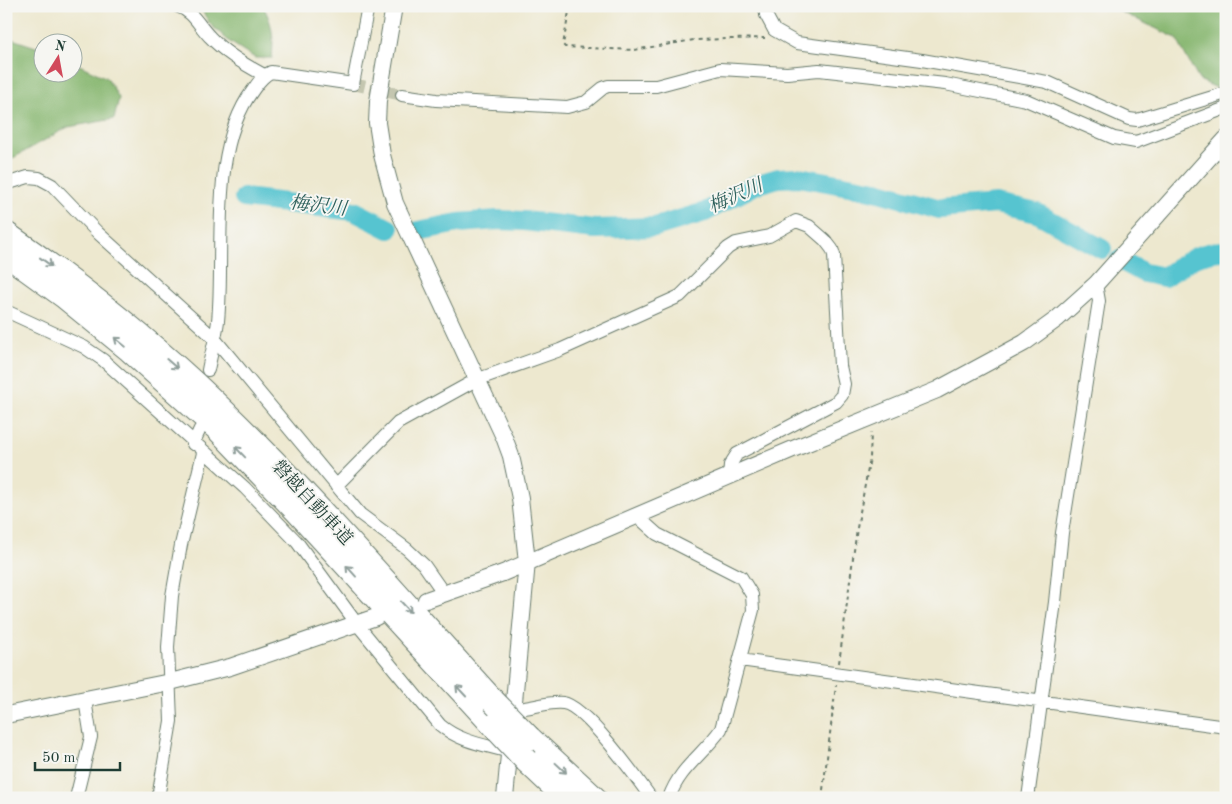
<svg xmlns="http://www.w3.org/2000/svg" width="1232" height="804" font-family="'Old Standard TT','Noto Serif JP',serif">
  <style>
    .forest { fill: #89b872; stroke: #547a53 }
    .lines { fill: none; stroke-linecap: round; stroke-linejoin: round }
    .river { stroke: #57c4d0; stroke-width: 20 }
    .minor-tunnel { stroke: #c4c6b0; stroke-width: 12; stroke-dasharray: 12 6; stroke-linecap: butt }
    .minor-casing { stroke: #67796a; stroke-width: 14 }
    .tertiary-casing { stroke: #67796a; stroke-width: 18 }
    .motorway-casing { stroke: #67796a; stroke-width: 26 }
    .path { stroke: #67796a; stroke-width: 2; stroke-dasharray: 4 4; stroke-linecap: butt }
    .minor { stroke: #fff; stroke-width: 12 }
    .tertiary { stroke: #fff; stroke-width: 16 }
    .motorway { stroke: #fff; stroke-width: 24 }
    .motorway-bridge-casing { stroke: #67796a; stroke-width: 26; stroke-linecap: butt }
    .motorway-bridge { stroke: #fff; stroke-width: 24 }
    .oneway { stroke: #8f9e9a }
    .labels { text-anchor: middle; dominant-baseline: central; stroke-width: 4; stroke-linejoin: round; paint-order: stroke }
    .street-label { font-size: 18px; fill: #1f3d34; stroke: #f6f6f2 }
    .water-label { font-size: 19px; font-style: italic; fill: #2d5f5b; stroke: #f6f6f2 }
  </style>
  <rect width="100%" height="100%" fill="#f6f6f2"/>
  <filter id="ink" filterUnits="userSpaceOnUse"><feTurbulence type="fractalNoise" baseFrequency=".02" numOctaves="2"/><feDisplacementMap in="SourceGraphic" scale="10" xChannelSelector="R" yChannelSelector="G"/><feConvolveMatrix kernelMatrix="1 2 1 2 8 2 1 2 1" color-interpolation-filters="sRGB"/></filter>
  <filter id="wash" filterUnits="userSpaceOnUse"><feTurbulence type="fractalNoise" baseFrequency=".0096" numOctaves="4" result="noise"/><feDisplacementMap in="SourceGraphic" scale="20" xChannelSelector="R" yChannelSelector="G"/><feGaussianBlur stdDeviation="1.12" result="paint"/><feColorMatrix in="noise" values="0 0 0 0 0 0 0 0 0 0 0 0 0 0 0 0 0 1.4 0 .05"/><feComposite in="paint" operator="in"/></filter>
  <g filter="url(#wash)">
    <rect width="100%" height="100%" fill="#ede8cf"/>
    <path class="forest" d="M195,6H263C273,24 274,38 272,58H255L230,42L210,24L201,9Z
      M1109,6H1226V92L1199,80L1176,38Z
      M6,37L42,49V72H72L73,62L107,78L119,98L114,119L68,127L6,162Z"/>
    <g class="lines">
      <path class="river" d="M244,198L354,211L389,229
        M418,231L458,223L498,220L524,221L595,229L655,227L705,212L755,185L778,178L799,177L876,191L940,209L996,204L1037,213L1102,249
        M1120,260L1144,273L1164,277C1184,264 1200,250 1226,251"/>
    </g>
  </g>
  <g filter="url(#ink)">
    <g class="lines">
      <path class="minor-tunnel" d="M353,84L402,95"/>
      <g class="minor-casing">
        <path id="minor" d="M177,6C194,12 198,25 210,37C225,53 245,65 264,75
          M765,6L766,15L774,30L797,43L922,60L1047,82L1129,119L1137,120L1226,93
          M402,95L436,100L567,107L586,102L603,88L608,86H656L720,69L787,73L819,70L945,84L1026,100L1114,138L1136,142L1226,108
          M6,184L28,177L39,178L52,185L98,233L214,338L360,514L407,549L424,565L445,595
          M6,311L84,347L103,360L245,488L297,542L357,624L440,725C460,742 485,745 510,752
          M208,370C211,354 216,337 218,321C225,251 208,150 253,90C258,83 262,76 271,72L353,84L368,6
          M193,444L200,429
          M336,486L398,423L476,380L560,350L680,296L728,248L736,243L769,236L796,221L809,226L825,240L832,249L834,255L840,366L844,384L842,395L836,402L737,454L730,465L729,476
          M637,516L657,534L741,577L752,595L753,610L721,729C703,755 680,767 669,798
          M740,660L1226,727
          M514,709C530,709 548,701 563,703C584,705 637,778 651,798
          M76,798L91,737L85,700
          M158,798L171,721L168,647L172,596L181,545L203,453
          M1028,798L1055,602L1062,533L1099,301L1096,284"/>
      </g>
      <g class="tertiary-casing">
        <path id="tertiary" d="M394,6L378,101L377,123L382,155L395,203L504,437L511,456L520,498L527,562L505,798
          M426,600L503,573L793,449L937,390L1024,343L1057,319L1096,284L1226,139
          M6,715L170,682L230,667L376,617"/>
      </g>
      <g class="motorway-casing">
        <path id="motorway" d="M6,234C72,280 136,330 195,384C301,483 395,594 493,701
          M6,254L64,296L130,350L217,428L297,511L494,726
          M529,738L594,798
          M527,761L566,798"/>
      </g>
      <path class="path" d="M570,6L563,45L565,47L634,50L694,40L765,38
        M839,663L857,528L870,458L871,433
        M822,798L836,685"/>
      <use href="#minor" class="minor"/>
      <use href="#tertiary" class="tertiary"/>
      <use href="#motorway" class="motorway"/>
      <g class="motorway-bridge-casing">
        <path id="motorway-bridge" d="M493,701L529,738
          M494,726L527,761"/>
      </g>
      <use href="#motorway-bridge" class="motorway-bridge"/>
    </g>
    <defs><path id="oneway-shaft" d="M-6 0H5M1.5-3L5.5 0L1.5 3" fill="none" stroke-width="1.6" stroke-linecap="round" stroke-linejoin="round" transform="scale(1.25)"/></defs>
    <g class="oneway">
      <use href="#oneway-shaft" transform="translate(46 262) rotate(36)"/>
      <use href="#oneway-shaft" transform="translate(120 342) rotate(-141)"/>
      <use href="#oneway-shaft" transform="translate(172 364) rotate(41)"/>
      <use href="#oneway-shaft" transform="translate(240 452) rotate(-134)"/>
      <use href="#oneway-shaft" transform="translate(351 571) rotate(-132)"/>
      <use href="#oneway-shaft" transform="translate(406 607) rotate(47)"/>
      <use href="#oneway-shaft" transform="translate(461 691) rotate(-133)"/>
      <use href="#oneway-shaft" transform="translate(561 768) rotate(43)"/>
    </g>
  </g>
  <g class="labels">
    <g class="street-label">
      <text transform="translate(312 503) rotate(47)">磐越自動車道</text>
    </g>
    <g class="water-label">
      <text transform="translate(736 197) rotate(-24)">梅沢川</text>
      <text transform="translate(318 207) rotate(7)">梅沢川</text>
    </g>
  </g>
  <rect width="1232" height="804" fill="none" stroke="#f6f6f2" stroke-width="25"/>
  <g transform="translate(58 58) rotate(11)"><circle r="24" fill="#f6f6f2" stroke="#a0aca6"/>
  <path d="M0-4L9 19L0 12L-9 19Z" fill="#d1495b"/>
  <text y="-8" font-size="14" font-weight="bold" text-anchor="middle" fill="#1f3d34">N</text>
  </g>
  <path d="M35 762v8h85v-8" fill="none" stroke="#1f3d34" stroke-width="2.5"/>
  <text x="42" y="762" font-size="15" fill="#1f3d34" stroke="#f6f6f2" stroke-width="4" paint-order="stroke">50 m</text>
</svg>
